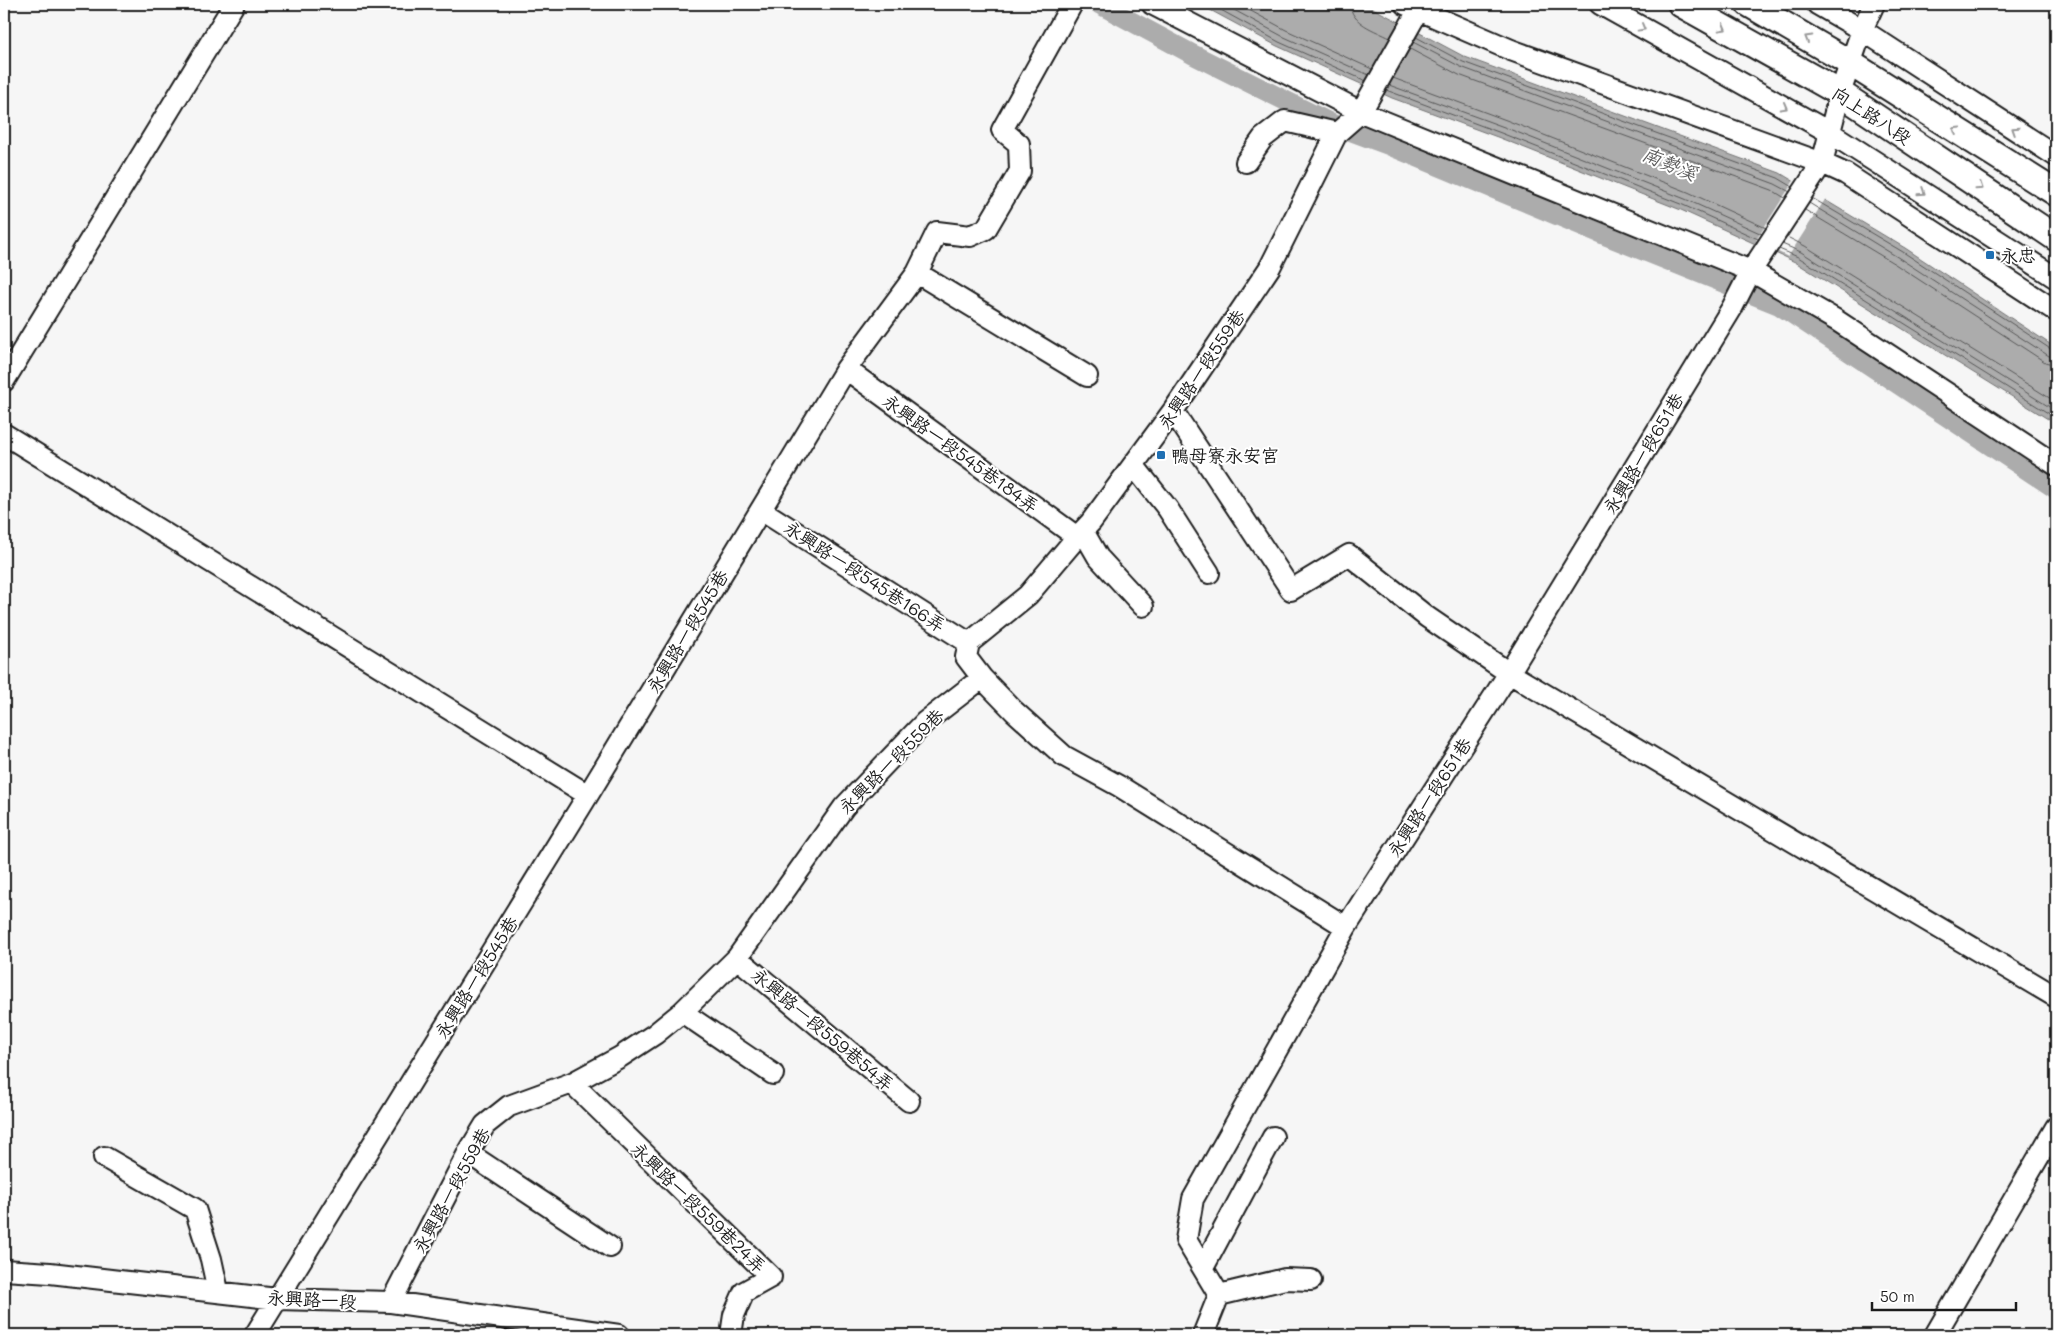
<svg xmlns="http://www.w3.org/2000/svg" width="2060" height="1339" font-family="Mali,'LXGW WenKai TC',sans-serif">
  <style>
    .water { fill: #acacac; stroke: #727272 }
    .pier { fill: #f6f6f6 }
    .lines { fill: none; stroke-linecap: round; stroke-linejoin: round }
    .shore { stroke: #565656; stroke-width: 1 }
    .canal { stroke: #acacac; stroke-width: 20 }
    .minor-casing { stroke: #1c1c1c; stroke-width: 24 }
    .major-casing { stroke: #1c1c1c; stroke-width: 29 }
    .minor { stroke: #fff; stroke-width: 20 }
    .major { stroke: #fff; stroke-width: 25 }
    .oneway { stroke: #999 }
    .poi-dot { fill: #1f6fb2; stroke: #fff; stroke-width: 2 }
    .labels { text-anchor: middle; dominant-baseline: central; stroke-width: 4; stroke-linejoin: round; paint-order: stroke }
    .street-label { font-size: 18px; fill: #1c1c1c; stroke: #fff }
    .poi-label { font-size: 18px; fill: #1c1c1c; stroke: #fff; text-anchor: start }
    .water-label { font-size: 19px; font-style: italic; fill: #5d5d5d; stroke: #fff }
  </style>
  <rect width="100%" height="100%" fill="#f6f6f6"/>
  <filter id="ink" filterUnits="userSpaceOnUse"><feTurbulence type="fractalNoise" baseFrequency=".02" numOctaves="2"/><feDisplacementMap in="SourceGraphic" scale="10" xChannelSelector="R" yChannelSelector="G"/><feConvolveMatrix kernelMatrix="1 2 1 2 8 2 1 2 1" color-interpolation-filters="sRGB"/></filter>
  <g filter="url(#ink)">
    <path class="water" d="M1199,4H1365L1465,57L1780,173L1905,248L2056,348V424L1795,262L1681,210L1500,138L1392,98L1277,46Z"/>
    <path class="pier" d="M1795,179L1826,198L1788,257L1756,240Z"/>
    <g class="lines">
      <path class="shore" d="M1210,4L1279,42L1366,81
        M1223,4L1282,36L1369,75
        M1238,4L1286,30L1372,69
        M1350,4C1351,24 1375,30 1390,38
        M1416,37L1463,62L1778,178L1793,187
        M1413,42L1461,67L1775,184L1790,192
        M1410,49L1459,75L1772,190L1785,198
        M1393,78L1506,120L1688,192L1766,228
        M1389,85L1504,127L1685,199L1762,234
        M1386,90L1501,133L1683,205L1758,239
        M1812,198L1903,252L2052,350L2056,351
        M1809,203L1899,258L2049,356L2056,358
        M1805,210L1895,264L2045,362L2056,365
        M1787,237L1805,246L2056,402
        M1782,244L1801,252L2056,411
        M1779,249L1798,257L2056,418"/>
      <path class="canal" d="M1099,4L1192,54L1332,124L1386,144L1607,236L1779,305L2056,489"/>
      <g class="minor-casing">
        <path id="minor" d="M1152,4L1361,112L1751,271L1836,320L2056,465
          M1405,4L1511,50L1822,163L1846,174L2056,311
          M1600,4L1829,132L2056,278
          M1817,4L1862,30L2056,156
          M1246,162L1263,138L1285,121L1337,133
          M917,273L1087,376
          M846,369L1077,537
          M4,381L234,4
          M1173,411L1291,590L1349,555L1427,617L1509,673L2056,997
          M4,434L588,795
          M1134,466L1168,509L1209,573
          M761,510L969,643
          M1083,531L1098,557L1143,606
          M982,678L1014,711L1064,756L1119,786L1346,927
          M737,958L909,1101
          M682,1012L773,1074
          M572,1083L771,1277L744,1292L734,1315L731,1335
          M468,1153L610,1247
          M104,1157L195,1209L211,1259L218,1291
          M1203,1268L1273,1137
          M4,1270L50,1273L277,1299L391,1302L619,1335
          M1219,1295L1285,1279L1311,1280
          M391,1302L468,1153L485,1125L509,1106L572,1083L620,1057L655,1034L682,1012L737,958L844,807L925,722L982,678L966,657L969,643L1028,595L1077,537L1091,522L1173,411L1270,267L1337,133L1361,112L1418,11
          M255,1335L588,795L846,369L917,273L937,232L970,236L986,229L1020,171L1019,144L1002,130L1072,4
          M1203,1335L1219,1295L1186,1240L1193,1199L1346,927L1509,673L1732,308L1751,271L1822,163L1840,93L1862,30L1874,4
          M1935,1335L2056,1127"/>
      </g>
      <g class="major-casing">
        <path id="major" d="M1681,4L1840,93L2056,238
          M1749,4L1850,63L2056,193"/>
      </g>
      <use href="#minor" class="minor"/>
      <use href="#major" class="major"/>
    </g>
    <defs><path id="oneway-chevron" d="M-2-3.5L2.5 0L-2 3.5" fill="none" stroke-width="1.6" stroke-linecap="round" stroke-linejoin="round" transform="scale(1.25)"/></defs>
    <g class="oneway">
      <use href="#oneway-chevron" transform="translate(1642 28) rotate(29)"/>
      <use href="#oneway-chevron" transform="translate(1723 28) rotate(29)"/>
      <use href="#oneway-chevron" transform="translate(1808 38) rotate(-150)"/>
      <use href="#oneway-chevron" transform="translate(1784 107) rotate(29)"/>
      <use href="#oneway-chevron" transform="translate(1956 130) rotate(-148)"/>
      <use href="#oneway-chevron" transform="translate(2015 130) rotate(-147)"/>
      <use href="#oneway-chevron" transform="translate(1980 187) rotate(34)"/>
      <use href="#oneway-chevron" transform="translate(1922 192) rotate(33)"/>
    </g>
  </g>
  <g class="poi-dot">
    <rect x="1985" y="250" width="10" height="10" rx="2.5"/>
    <rect x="1156" y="450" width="10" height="10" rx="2.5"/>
  </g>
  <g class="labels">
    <g class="street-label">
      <text transform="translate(1872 115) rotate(33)">向上路八段</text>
      <text transform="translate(1201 369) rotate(-56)">永興路一段559巷</text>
      <text transform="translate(961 453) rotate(36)">永興路一段545巷184弄</text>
      <text transform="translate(1643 453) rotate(-59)">永興路一段651巷</text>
      <text transform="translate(865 576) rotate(33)">永興路一段545巷166弄</text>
      <text transform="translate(687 631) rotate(-59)">永興路一段545巷</text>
      <text transform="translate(891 761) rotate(-45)">永興路一段559巷</text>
      <text transform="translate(1429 797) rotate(-57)">永興路一段651巷</text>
      <text transform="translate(476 977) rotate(-58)">永興路一段545巷</text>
      <text transform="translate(823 1029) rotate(40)">永興路一段559巷54弄</text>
      <text transform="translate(451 1190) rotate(-61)">永興路一段559巷</text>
      <text transform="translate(699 1207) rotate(44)">永興路一段559巷24弄</text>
      <text transform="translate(312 1299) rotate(3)">永興路一段</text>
    </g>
    <g class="poi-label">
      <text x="2000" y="255">永忠</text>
      <text x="1171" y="455">鴨母寮永安宮</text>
    </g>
    <g class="water-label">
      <text transform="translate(1670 163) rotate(23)">南勢溪</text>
    </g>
  </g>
  <rect width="2060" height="1339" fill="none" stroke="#fff" stroke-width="20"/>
  <rect x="10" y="10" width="2040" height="1319" fill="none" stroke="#1c1c1c" stroke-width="2" filter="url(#ink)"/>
  <path d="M1872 1302v8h144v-8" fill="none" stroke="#1c1c1c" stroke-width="2.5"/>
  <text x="1880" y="1302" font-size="15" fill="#1c1c1c" stroke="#ffffff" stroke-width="4" paint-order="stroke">50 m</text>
</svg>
